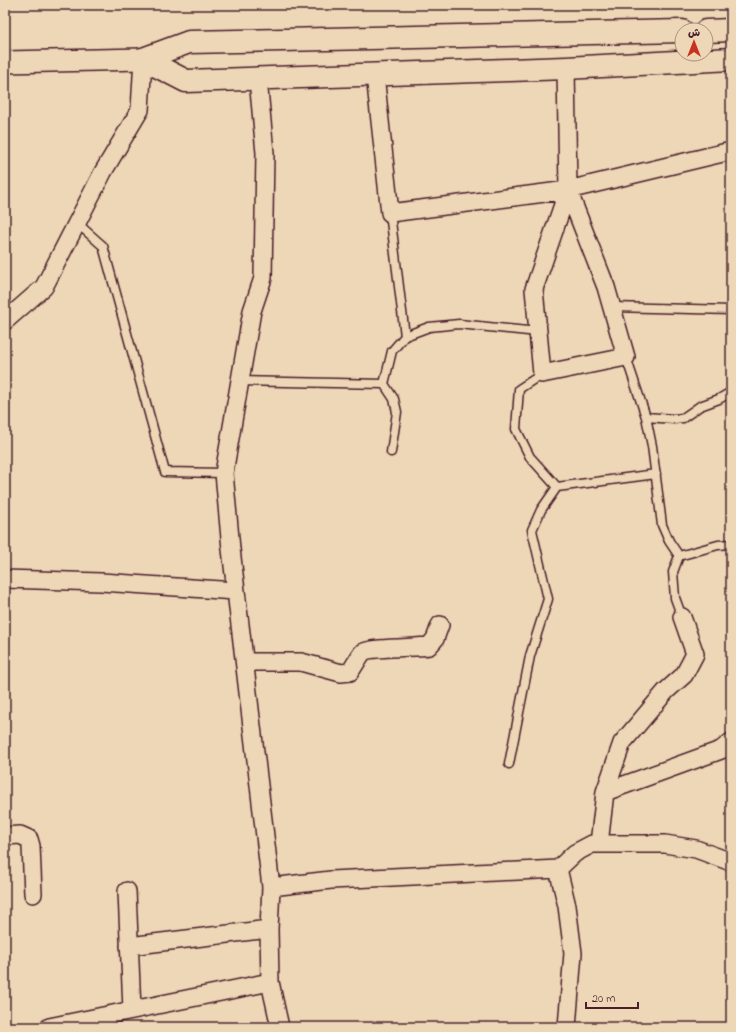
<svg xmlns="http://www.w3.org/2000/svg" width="736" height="1032" font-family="'Indie Flower','Playpen Sans Arabic',sans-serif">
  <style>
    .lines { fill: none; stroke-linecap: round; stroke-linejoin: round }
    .service-casing { stroke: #4a1f2b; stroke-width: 11 }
    .minor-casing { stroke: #4a1f2b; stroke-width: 20 }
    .tertiary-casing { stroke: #4a1f2b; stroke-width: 24 }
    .primary-casing { stroke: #4a1f2b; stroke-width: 25 }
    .service { stroke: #edd7b6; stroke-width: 8 }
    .minor { stroke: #edd7b6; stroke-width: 17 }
    .tertiary { stroke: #edd7b6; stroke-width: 21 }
    .primary { stroke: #edd7b6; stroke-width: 22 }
  </style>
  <rect width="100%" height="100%" fill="#edd7b6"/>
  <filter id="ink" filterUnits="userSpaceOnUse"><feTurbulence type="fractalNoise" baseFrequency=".025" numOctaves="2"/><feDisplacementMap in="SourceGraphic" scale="8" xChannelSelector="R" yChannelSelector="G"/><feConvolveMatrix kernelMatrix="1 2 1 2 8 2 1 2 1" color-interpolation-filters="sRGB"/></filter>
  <g filter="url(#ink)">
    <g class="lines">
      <g class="service-casing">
        <path id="service" d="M390,213L405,336
          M77,223L103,246L165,472L224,473
          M612,307L731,310
          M626,357L646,417L652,446L662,525L669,541L679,556
          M240,381L384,384L392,351L405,336L429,327L459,324L538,332
          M384,384L394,399L397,412L391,452
          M646,417L674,419L683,418L700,406L719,399L731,392
          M557,487L656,474
          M682,617L675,598L673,572L679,556L718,545L731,544
          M509,764L530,656L548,599L532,530L541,510L557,487L530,457L516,429L519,389L542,374"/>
      </g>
      <g class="minor-casing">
        <path id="minor" d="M566,68L568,190L534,289L542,374L626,357L606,287L568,190
          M375,75L390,213L568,190L731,151
          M5,321L44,287L103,172L140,110L143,59
          M5,579L101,582L236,591L231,549L224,473L252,311L263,278L265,153L258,79
          M236,591L271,887
          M245,662H301L341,673L350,672C354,666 358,659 362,653C369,647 416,648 429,646L435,639L440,625
          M605,792L622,743L666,691L684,675L695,654L682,617
          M5,836L20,835L29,839L31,846L33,894
          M599,844L605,792L721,750L731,742
          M558,869L567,906L573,953L567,1027
          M127,891L132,1010
          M129,946L269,929
          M270,982L269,929L271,887L331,880L558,869L575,853L592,844H665L696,849L731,862
          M49,1027L270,982L280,1027"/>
      </g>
      <g class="tertiary-casing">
        <path id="tertiary" d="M5,62L143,59"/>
      </g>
      <g class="primary-casing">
        <path id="primary" d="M706,31L731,30
          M143,59L186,81L566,68L731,59
          M143,59L189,42L682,31"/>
      </g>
      <use href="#service" class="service"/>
      <use href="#minor" class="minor"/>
      <use href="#tertiary" class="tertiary"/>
      <use href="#primary" class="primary"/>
    </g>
  </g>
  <rect width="736" height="1032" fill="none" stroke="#edd7b6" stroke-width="20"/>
  <rect x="10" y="10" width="716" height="1012" fill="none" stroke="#4a1f2b" stroke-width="1.5" filter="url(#ink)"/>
  <g transform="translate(694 42)"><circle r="19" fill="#edd7b6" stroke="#ac8d7e"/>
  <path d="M0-3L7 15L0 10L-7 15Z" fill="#c8321e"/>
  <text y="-6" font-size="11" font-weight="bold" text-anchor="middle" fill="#4a1f2b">ش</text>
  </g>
  <path d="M586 1002v6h52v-6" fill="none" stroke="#4a1f2b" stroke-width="2"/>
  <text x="592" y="1002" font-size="12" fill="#4a1f2b" stroke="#edd7b6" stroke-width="3" paint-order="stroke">20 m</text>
</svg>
